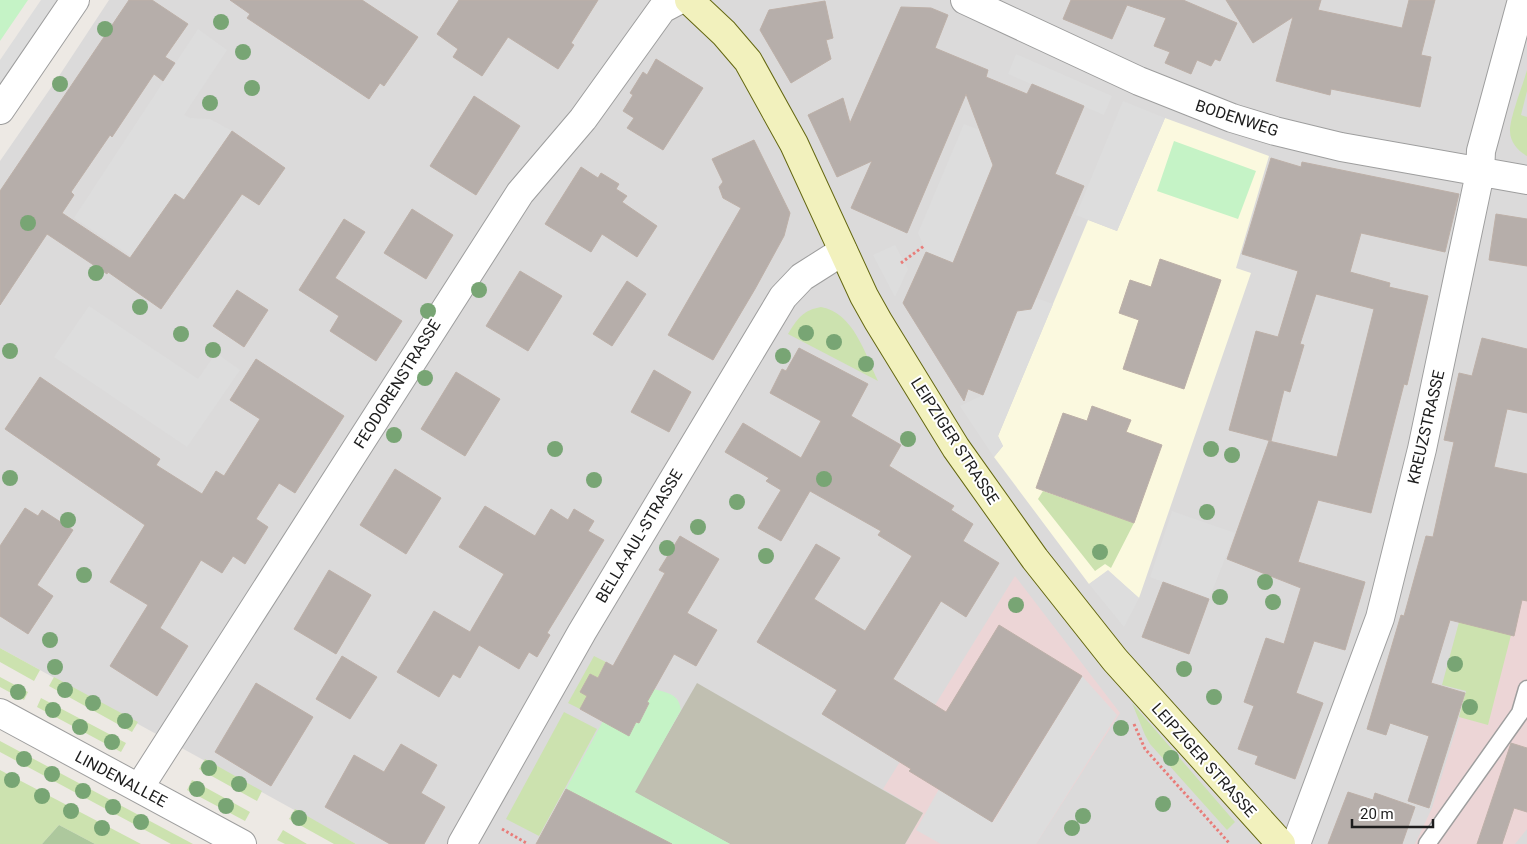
<svg xmlns="http://www.w3.org/2000/svg" width="1527" height="844" font-family="Roboto,sans-serif">
  <style>
    .residential { fill: #dbdada }
    .commercial { fill: #ecd5d6 }
    .education { fill: #fbf9df }
    .construction { fill: #c0bfb1 }
    .grass { fill: #cce2af }
    .forest { fill: #adc89d }
    .park { fill: #c5f3c6 }
    .parking { fill: #ddd }
    .building { fill: #b6aeaa; stroke: #bdb0a8 }
    .lines { fill: none; stroke-linecap: round; stroke-linejoin: round }
    .lane-casing { stroke: #9e9e9e; stroke-width: 19 }
    .street-casing { stroke: #9e9e9e; stroke-width: 30 }
    .secondary-casing { stroke: #646711; stroke-width: 30 }
    .path { stroke: #e97c79; stroke-width: 3; stroke-dasharray: 2.5 2.5; stroke-linecap: butt }
    .lane { stroke: #fff; stroke-width: 16 }
    .street { stroke: #fff; stroke-width: 28 }
    .secondary { stroke: #f2f1bd; stroke-width: 28 }
    .tree { fill: #78a574 }
    .labels { text-anchor: middle; dominant-baseline: central; stroke-width: 4; stroke-linejoin: round; paint-order: stroke }
    .street-label { font-size: 16px; fill: #1d1d1d; stroke: #fff }
  </style>
  <rect width="100%" height="100%" fill="#ede9e4"/>
  <path class="residential" d="M109,0H1527V844H356L0,648V161L59,76Z"/>
  <path class="commercial" d="M1527,520V829L1515,844H1415L1432,808L1468,690Z
    M1015,576L1120,713L1036,844H905L923,813L883,789Z"/>
  <path class="education" d="M1165,118L1269,156L1236,268L1251,273L1139,598L1108,571L1089,584L994,457L1003,446L998,436L1088,220L1117,231Z"/>
  <path class="construction" d="M697,683L923,813L905,844H730L634,792Z"/>
  <path class="grass" d="M1527,70V91L1521,115L1527,117V156C1518,151 1510,142 1510,131C1510,117 1523,85 1527,70Z
    M821,307C854,313 865,354 878,381L788,334C797,319 803,310 821,307Z
    M1043,491L1134,523L1111,568L1105,564L1095,571L1038,499Z
    M1479,548L1511,635L1488,725L1459,717L1466,691L1442,685Z
    M0,648L40,670L34,681L0,662Z
    M594,656L606,662L598,678L590,674L580,692L587,696L580,709L568,703Z
    M0,677L28,692L24,700L0,687Z
    M54,677L138,722L132,732L49,686Z
    M41,698L126,743L121,752L37,707Z
    M1132,703L1235,822L1227,830L1150,744L1145,735Z
    M564,712L597,729L539,836L506,819Z
    M0,741L193,844H171L0,752Z
    M205,759L262,791L257,801L199,769Z
    M0,770L141,844H95L59,825L42,844H0Z
    M192,780L250,812L245,821L187,790Z
    M295,809L356,844H334L289,819Z
    M283,830L307,844H285L277,840Z"/>
  <path class="forest" d="M59,825L95,844H42Z"/>
  <path class="park" d="M0,0H28L0,41Z
    M1174,141L1256,171L1238,219L1157,191Z
    M654,689C668,693 679,694 681,710L635,792L730,844H670L566,789L603,721L639,723L649,703L647,702Z"/>
  <path class="parking" d="M41,0H65L0,96V60Z
    M198,29L227,50L184,115L190,118L210,119L232,131L184,200L175,194L131,256L74,218Z
    M1016,54L1112,96L1104,115L1008,74Z
    M1123,101L1165,118L1117,231L1076,215Z
    M964,124L980,130L993,165L953,263L926,252L918,233Z
    M895,245L908,269L895,297L873,255Z
    M1036,298L1053,304L998,436L1003,446L994,457L960,406L983,395L1017,311L1031,309Z
    M89,306L198,379L216,353L240,370L187,447L54,357Z
    M1172,511L1235,533L1209,599L1150,577Z
    M1108,570L1139,598L1124,627L1089,584Z
    M1082,676L1117,715L1036,844H941L916,830L939,789L993,822Z"/>
  <path class="building" d="M129,0H152L188,24L165,57L175,63L163,81L154,74L112,137L110,135L71,192L74,195L62,213L130,258L175,194L184,200L232,131L285,168L259,205L242,194L161,309L108,272L107,274L47,234L0,305V191Z
    M230,0H362L418,37L384,86L380,83L369,99L247,18L250,14Z
    M459,0H598L571,43L574,45L558,69L508,37L482,76L453,57L458,49L437,34Z
    M1071,0H1183L1237,23L1220,61L1215,59L1211,66L1197,60L1191,74L1165,63L1170,52L1154,46L1166,18L1127,5L1112,39L1063,19Z
    M1226,0H1321L1318,10L1402,28L1409,0H1435L1421,55L1431,57L1420,107L1331,89L1330,95L1276,81L1293,17L1253,43Z
    M825,1L833,38L826,40L831,59L791,83L760,30L769,10Z
    M901,7L931,8L948,15L935,48L988,70L986,77L1027,94L1032,84L1084,106L1055,174L1084,186L1031,309L1017,311L983,395L968,389L964,401L903,303L926,252L953,263L993,165L966,94L907,233L851,208L872,161L837,177L808,115L843,98L850,123Z
    M656,59L703,88L663,150L627,128L634,118L623,111L633,95L630,93L643,72L647,75Z
    M474,96L520,126L476,195L430,166Z
    M754,140L790,213L784,236L755,289L713,360L668,335L741,208L723,198L719,187L723,182L712,159Z
    M1271,158L1301,167L1302,162L1459,194L1445,252L1361,233L1350,272L1390,283L1389,287L1428,296L1407,385L1404,384L1371,513L1318,500L1298,562L1365,582L1345,650L1314,641L1296,693L1323,703L1295,779L1255,764L1258,756L1238,749L1254,706L1244,702L1266,638L1284,644L1301,588L1227,559L1269,441L1337,457L1374,309L1316,294L1300,344L1304,345L1290,392L1284,390L1271,441L1229,430L1256,331L1278,337L1298,271L1242,254Z
    M581,167L598,178L601,173L619,184L616,189L627,196L622,202L657,226L637,257L602,234L591,252L545,224Z
    M412,209L453,235L426,279L384,253Z
    M1496,214L1527,219V266L1489,260Z
    M344,219L365,232L335,278L402,321L376,361L330,331L339,316L299,290Z
    M1160,259L1221,280L1184,389L1123,369L1139,320L1119,313L1130,280L1151,287Z
    M520,271L562,296L528,351L486,326Z
    M627,281L646,294L612,346L593,334Z
    M237,290L268,310L244,347L213,326Z
    M1482,338L1527,349V413L1507,409L1494,467L1527,474V601L1522,600L1514,636L1450,620L1431,683L1465,693L1429,808L1408,801L1429,736L1390,723L1386,735L1367,729L1401,615L1404,616L1426,536L1433,537L1454,442L1444,440L1459,373L1472,376Z
    M799,348L868,384L851,416L901,445L889,466L954,506L951,510L973,524L963,541L999,563L966,617L941,601L893,679L946,712L999,625L1082,676L992,822L909,771L911,769L822,714L837,690L757,642L816,544L840,558L814,599L865,631L912,556L878,535L881,531L810,491L781,541L758,528L781,490L766,481L769,478L725,452L743,423L801,458L821,421L770,393L782,369L786,371Z
    M256,359L344,416L295,493L279,483L256,519L268,527L245,564L233,556L222,573L201,560L160,628L188,646L157,696L110,666L148,605L110,582L145,525L5,429L40,377L160,459L156,465L202,494L216,471L224,476L260,419L230,400Z
    M654,370L691,392L669,432L631,412Z
    M456,372L500,399L465,456L421,429Z
    M1092,406L1131,420L1126,432L1162,445L1134,523L1036,488L1063,413L1087,421Z
    M395,469L441,498L406,554L360,525Z
    M485,506L535,536L551,509L568,520L574,509L594,521L588,531L604,540L547,633L550,635L537,657L529,652L519,669L479,645L460,678L453,674L439,697L397,672L434,611L470,632L504,574L459,547Z
    M25,508L38,516L42,510L73,530L37,585L53,596L28,634L0,616V546Z
    M680,536L719,559L687,613L717,630L696,666L674,654L647,702L649,703L639,723L636,722L629,736L580,709L587,696L580,692L590,674L598,678L606,662L613,666L665,573L659,570Z
    M329,570L371,595L336,654L294,629Z
    M1163,582L1209,599L1189,654L1142,637Z
    M342,656L377,677L350,719L316,699Z
    M256,683L313,717L271,786L215,752Z
    M1511,743L1527,748V812L1514,808L1502,844H1477Z
    M401,744L437,765L421,793L445,807L424,844H390L325,807L354,755L384,772Z
    M566,789L672,844H536Z
    M1348,792L1373,800L1375,793L1415,807L1402,844H1328Z"/>
  <g class="lines">
    <g class="lane-casing">
      <path id="lane" d="M1427,844L1520,713L1527,689"/>
    </g>
    <g class="street-casing">
      <path id="street" d="M965,0L1139,81L1232,118L1275,131L1341,147L1527,180
        M0,110L75,0
        M0,713L242,844
        M139,788L520,193L583,119L662,9L679,0
        M462,844L582,632L783,297L802,277L843,251
        M1296,844L1380,618L1422,449L1480,173L1481,151L1522,0"/>
    </g>
    <g class="secondary-casing">
      <path id="secondary" d="M689,0L724,33L748,61L794,144L864,296L878,321L956,448L1035,559L1115,660L1281,844"/>
    </g>
    <path class="path" d="M901,263L924,246
      M1134,724L1145,749L1230,844
      M502,829L528,844"/>
    <use href="#lane" class="lane"/>
    <use href="#street" class="street"/>
    <use href="#secondary" class="secondary"/>
  </g>
  <g class="tree">
    <circle cx="221" cy="22" r="8"/>
    <circle cx="105" cy="29" r="8"/>
    <circle cx="243" cy="52" r="8"/>
    <circle cx="60" cy="84" r="8"/>
    <circle cx="252" cy="88" r="8"/>
    <circle cx="210" cy="103" r="8"/>
    <circle cx="28" cy="223" r="8"/>
    <circle cx="96" cy="273" r="8"/>
    <circle cx="479" cy="290" r="8"/>
    <circle cx="140" cy="307" r="8"/>
    <circle cx="428" cy="311" r="8"/>
    <circle cx="806" cy="333" r="8"/>
    <circle cx="181" cy="334" r="8"/>
    <circle cx="834" cy="342" r="8"/>
    <circle cx="213" cy="350" r="8"/>
    <circle cx="10" cy="351" r="8"/>
    <circle cx="783" cy="356" r="8"/>
    <circle cx="866" cy="364" r="8"/>
    <circle cx="425" cy="378" r="8"/>
    <circle cx="394" cy="435" r="8"/>
    <circle cx="908" cy="439" r="8"/>
    <circle cx="555" cy="449" r="8"/>
    <circle cx="1211" cy="449" r="8"/>
    <circle cx="1232" cy="455" r="8"/>
    <circle cx="10" cy="478" r="8"/>
    <circle cx="824" cy="479" r="8"/>
    <circle cx="594" cy="480" r="8"/>
    <circle cx="737" cy="502" r="8"/>
    <circle cx="1207" cy="512" r="8"/>
    <circle cx="68" cy="520" r="8"/>
    <circle cx="698" cy="527" r="8"/>
    <circle cx="667" cy="548" r="8"/>
    <circle cx="1100" cy="552" r="8"/>
    <circle cx="766" cy="556" r="8"/>
    <circle cx="84" cy="575" r="8"/>
    <circle cx="1265" cy="582" r="8"/>
    <circle cx="1220" cy="597" r="8"/>
    <circle cx="1273" cy="602" r="8"/>
    <circle cx="1016" cy="605" r="8"/>
    <circle cx="50" cy="640" r="8"/>
    <circle cx="1455" cy="664" r="8"/>
    <circle cx="55" cy="667" r="8"/>
    <circle cx="1184" cy="669" r="8"/>
    <circle cx="65" cy="690" r="8"/>
    <circle cx="18" cy="692" r="8"/>
    <circle cx="1214" cy="697" r="8"/>
    <circle cx="93" cy="703" r="8"/>
    <circle cx="1470" cy="707" r="8"/>
    <circle cx="53" cy="710" r="8"/>
    <circle cx="125" cy="721" r="8"/>
    <circle cx="80" cy="727" r="8"/>
    <circle cx="1121" cy="728" r="8"/>
    <circle cx="112" cy="742" r="8"/>
    <circle cx="1171" cy="758" r="8"/>
    <circle cx="24" cy="759" r="8"/>
    <circle cx="209" cy="768" r="8"/>
    <circle cx="52" cy="774" r="8"/>
    <circle cx="12" cy="780" r="8"/>
    <circle cx="239" cy="784" r="8"/>
    <circle cx="197" cy="789" r="8"/>
    <circle cx="83" cy="791" r="8"/>
    <circle cx="42" cy="796" r="8"/>
    <circle cx="1163" cy="804" r="8"/>
    <circle cx="226" cy="806" r="8"/>
    <circle cx="113" cy="807" r="8"/>
    <circle cx="71" cy="811" r="8"/>
    <circle cx="1083" cy="816" r="8"/>
    <circle cx="299" cy="818" r="8"/>
    <circle cx="141" cy="822" r="8"/>
    <circle cx="102" cy="828" r="8"/>
    <circle cx="1072" cy="828" r="8"/>
  </g>
  <g class="labels">
    <g class="street-label">
      <text transform="translate(1237 118) rotate(18)">BODENWEG</text>
      <text transform="translate(397 384) rotate(-58)">FEODORENSTRASSE</text>
      <text transform="translate(1426 427) rotate(-77)">KREUZSTRASSE</text>
      <text transform="translate(955 441) rotate(57)">LEIPZIGER STRASSE</text>
      <text transform="translate(639 536) rotate(-59)">BELLA-AUL-STRASSE</text>
      <text transform="translate(1204 760) rotate(48)">LEIPZIGER STRASSE</text>
      <text transform="translate(121 779) rotate(28)">LINDENALLEE</text>
    </g>
  </g>
  <path d="M1352 819v8h81v-8" fill="none" stroke="#1d1d1d" stroke-width="2.5"/>
  <text x="1360" y="819" font-size="15" fill="#1d1d1d" stroke="#ffffff" stroke-width="4" paint-order="stroke">20 m</text>
</svg>
